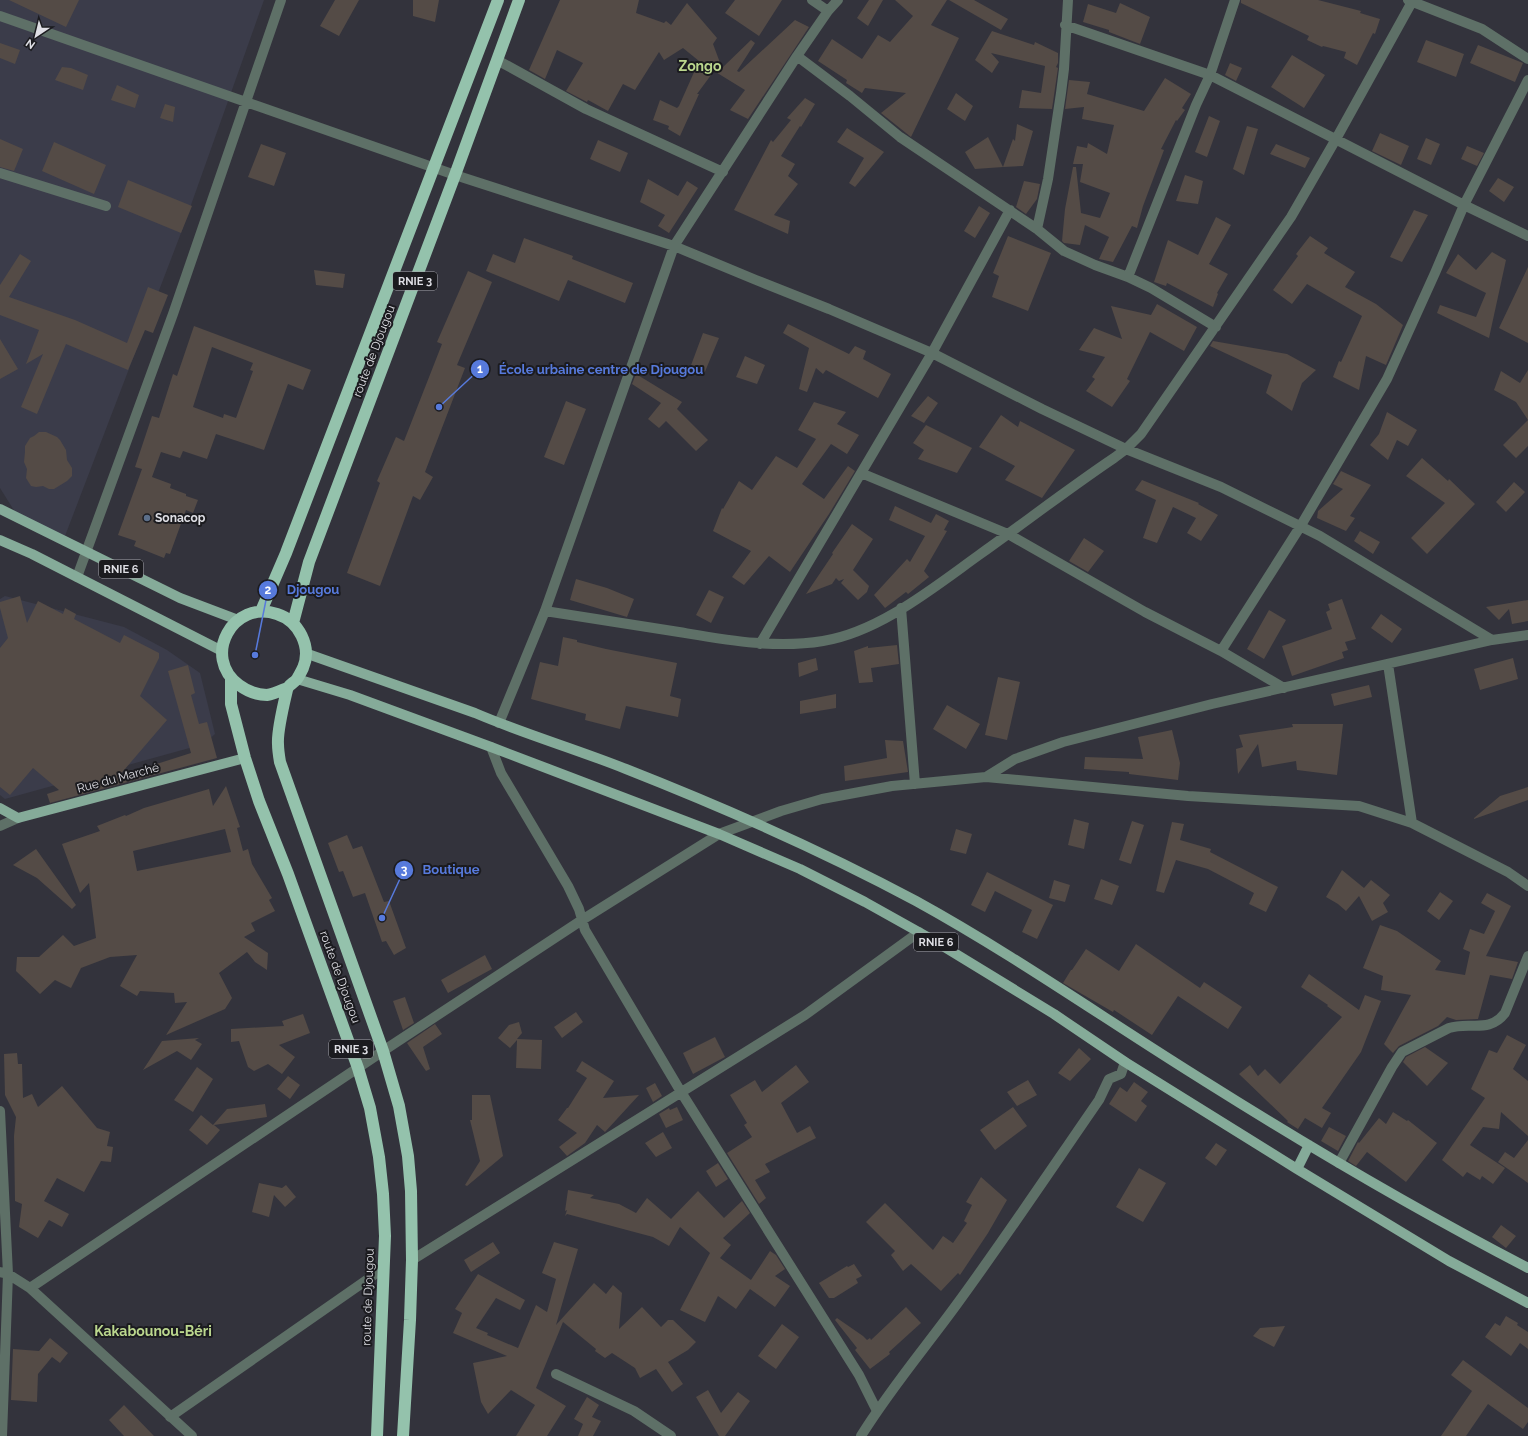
<svg xmlns="http://www.w3.org/2000/svg" width="1528" height="1436" font-family="Raleway,sans-serif">
  <style>
    .built { fill: #3b3c4a }
    .building { fill: #544b46; fill-rule: evenodd }
    .lines { fill: none; stroke-linecap: round; stroke-linejoin: round }
    .street { stroke: #5e7067; stroke-width: 10 }
    .primary { stroke: #85ab99; stroke-width: 10 }
    .highway { stroke: #94c2ac; stroke-width: 12 }
    .service-dot { fill: #5c6f8a; stroke: #1b1b1f; stroke-width: 1.5 }
    .labels { text-anchor: middle; dominant-baseline: central; stroke-width: 4; stroke-linejoin: round; paint-order: stroke }
    .shield { fill: #1b1b1f; stroke: #a4a4aa; stroke-width: 1 }
    .shield-label { font-size: 11px; font-weight: bold; fill: #dfdfe5 }
    .street-label { font-size: 12px; fill: #dfdfe5; stroke: #1b1b1f }
    .poi-label { font-size: 12px; font-weight: bold; fill: #dfdfe5; stroke: #1b1b1f; text-anchor: start }
    .quarter-label { font-size: 14px; font-weight: bold; fill: #bbd78e; stroke: #1b1b1f }
    .leader { fill: none; stroke: #577adc; stroke-width: 1.5 }
    .callout-dot { fill: #577adc; stroke: #1b1b1f; stroke-width: 1.5 }
    .mark-label { font-size: 12px; text-anchor: middle; font-weight: bold; fill: #fff }
    .callout-label { font-size: 13px; text-anchor: middle; font-weight: bold; fill: #577adc; stroke: #1b1b1f; stroke-width: 4; stroke-linejoin: round; paint-order: stroke }
  </style>
  <rect width="100%" height="100%" fill="#33333c"/>
  <path class="built" d="M0,0H264L181,233L65,536L15,512L0,488Z
    M5,596L124,627L167,650L200,673L215,734L204,744L5,799L0,795V599Z"/>
  <path class="building" d="M9,0H79L66,27Z
    M335,0H359L339,36L320,26Z
    M413,0H439L435,22L413,16Z
    M560,0H639L636,13L664,23L666,21L671,25L687,3L717,38L713,44L722,68L751,40L755,43L737,71L739,72L795,20L809,27L748,119L730,110L745,90L714,71L697,94H699L680,136L668,129L669,126L653,120L660,100L677,108L679,106L699,61L683,48L664,60L659,52L635,90L623,84L608,111L588,100L587,102L566,91L583,63L557,50L545,79L529,70Z
    M735,0H782L759,36L725,13Z
    M869,0H883L868,26L857,18Z
    M895,0H947L931,25L959,38L911,137L881,113L906,93L865,88L862,93L846,83L847,80L818,61L832,39L862,59L878,35L890,42L913,16Z
    M949,0H974L1008,19L1001,30Z
    M1241,0H1318L1361,11L1360,13L1380,19L1375,34L1373,33L1357,65L1344,58L1346,52L1323,46L1322,47L1307,40L1309,36L1241,3Z
    M1120,3L1150,17L1140,44L1109,32V30L1083,22L1088,4L1116,13Z
    M992,31L1034,45L1035,42L1058,53V63L1056,67L1058,68L1052,109L1019,108L1022,90L1041,93L1045,66L991,53L999,62L992,73L975,60Z
    M1426,40L1464,54L1456,77L1417,62Z
    M0,43L20,50L15,64L0,58Z
    M1478,45L1523,63L1515,82L1470,63Z
    M1292,55L1325,75L1304,108L1271,87Z
    M1230,63L1242,68L1236,81L1225,75Z
    M62,67L71,68L88,75L83,90L55,80Z
    M1165,78L1191,94L1182,108L1185,110L1177,121L1176,120L1161,149L1164,150L1143,206L1137,228L1132,226L1113,262L1099,259L1109,237L1085,225L1080,245L1064,243L1062,241L1065,209L1073,167H1076L1081,213L1100,218L1110,193L1080,182L1083,164H1073L1077,146L1087,148L1088,143L1107,154L1114,125L1082,119L1084,107L1065,109L1069,80L1090,82L1087,94L1144,111Z
    M117,85L139,95L135,108L111,100Z
    M956,93L973,106L965,121L947,109Z
    M805,98L815,104L801,127L800,126L781,156L795,164L788,176L798,184L774,215L790,221L788,234L734,210L771,140L773,142L791,120L787,118Z
    M165,104L175,107L173,122L160,118Z
    M1209,116L1220,121L1207,157L1195,152Z
    M1017,124L1033,131L1023,166L1003,167L1013,139L1015,141Z
    M1247,126L1258,129L1244,175L1233,169Z
    M847,128L884,152L855,187L849,183L864,158L837,142Z
    M1380,133L1409,146L1401,165L1372,151Z
    M988,137L1003,167L975,169L965,152Z
    M1426,138L1440,144L1431,165L1417,159Z
    M0,139L23,149L14,171L0,167Z
    M598,140L628,153L620,172L590,159Z
    M54,142L106,165L94,194L42,171Z
    M261,144L286,153L274,186L248,177Z
    M1276,144L1310,158L1305,168L1270,154Z
    M1467,146L1484,153L1477,166L1461,159Z
    M1185,175L1203,181L1198,204L1176,201Z
    M1498,178L1514,187L1504,202L1489,191Z
    M648,179L678,196L687,181L698,188L669,233L658,226L665,215L640,202Z
    M128,180L192,206L181,233L118,207Z
    M1024,181L1040,184L1037,199L1026,214L1016,207Z
    M979,206L990,213L975,238L964,231Z
    M1414,210L1428,215L1402,262L1390,257Z
    M1216,217L1231,225L1209,264L1228,274L1217,293L1218,294L1213,307L1167,283L1166,286L1154,282L1168,240L1198,255Z
    M1008,236L1051,253L1028,311L992,297L999,276L993,273Z
    M1310,236L1328,248L1324,253L1355,272L1345,287L1376,304L1403,325L1386,365L1366,356L1359,390L1333,377L1339,361L1341,362L1362,316L1307,284L1292,304L1273,290L1298,256L1296,254Z
    M524,238L573,256L572,259L633,283L625,303L568,280L559,301L486,271L493,254L515,263Z
    M1492,252L1506,260L1489,338L1437,313L1440,305L1476,317L1486,293L1446,273L1458,254L1476,270Z
    M20,254L31,261L9,297L75,320L127,343L148,287L168,295L153,333L145,330L128,370L66,344L37,414L21,407L43,354L26,364L39,330L0,315V285Z
    M1528,267V343L1499,328Z
    M314,270L345,274L343,288L316,285Z
    M468,271L492,282L457,365L465,368L425,472L433,477L420,500L413,496L380,586L347,573L380,483L377,481L396,437L404,441L442,344L437,342Z
    M1157,304L1197,327L1184,351L1150,332L1127,379L1130,381L1112,407L1086,391L1095,379L1092,377L1105,357L1079,350L1094,328L1122,339L1111,306L1151,315Z
    M788,324L849,354L855,346L866,351L863,359L891,374L878,398L826,370L823,374L816,368L807,392L799,389L809,348L783,333Z
    M194,326L311,370L303,390L288,384L264,450L216,434L207,459L183,451L180,458L161,452L152,477L171,484L170,488L186,494V496L198,500L193,513L186,510L170,554L166,553L164,558L134,546L136,541L118,535L142,469L135,467L152,416L159,418L173,374L177,376ZM212,347L253,363L250,370L253,371L236,418L224,414L223,418L193,407Z
    M703,333L719,338L704,374L690,368Z
    M0,339L18,369L0,379Z
    M1213,341L1287,354L1316,370L1302,383L1292,411L1266,393L1272,375L1210,346Z
    M745,356L765,365L757,384L736,377Z
    M1528,370V420L1516,402L1494,390L1501,371L1520,383Z
    M636,374L682,402L677,409L708,440L696,451L666,421L659,428L648,419L661,403L632,384Z
    M928,396L938,403L924,423L911,416Z
    M566,401L586,409L564,465L544,457Z
    M814,402L846,412L837,424L859,435L847,454L831,444L802,484L824,499L848,466L855,471L829,514L790,572L769,556L744,585L732,577L751,551L713,531L722,508L723,509L739,481L752,490L776,456L797,468L816,439L798,430Z
    M1387,412L1417,430L1408,446L1397,440L1388,460L1370,445L1379,434Z
    M1001,415L1018,427L1020,421L1075,450L1042,498L1005,480L1015,466L979,447Z
    M1528,420V446L1516,458L1503,445Z
    M926,425L972,448L957,473L918,459L924,450L913,443Z
    M39,432H46L57,437L60,440L66,450L67,460L72,468V476L67,481L54,489H49L43,486L36,487L31,486L26,478L27,469L24,462L25,452V446L30,438L34,436Z
    M1422,458L1448,481L1449,479L1475,504L1427,554L1411,538L1445,503L1406,476Z
    M1341,471L1371,485L1350,516L1355,518L1346,531L1317,518L1318,511L1343,489L1333,484Z
    M1142,480L1199,503L1198,504L1218,515L1201,541L1187,533L1196,518L1173,507L1157,543L1143,538L1156,500L1135,490Z
    M1514,482L1525,492L1506,512L1496,502Z
    M895,506L931,523L936,514L949,521L944,530L947,531L924,571L929,577L908,594L906,592L885,608L874,595L907,559L910,562L925,536L889,520Z
    M852,524L873,539L853,570L869,586L867,592L858,600L841,583L844,579L839,581L836,578L832,584L806,594L833,554L832,553Z
    M1360,531L1380,542L1373,554L1354,541Z
    M1084,538L1104,551L1088,572L1069,561Z
    M576,579L607,588L634,599L627,617L570,600Z
    M709,590L724,597L711,623L696,615Z
    M20,596L27,623L38,601L63,614L65,608L76,614L74,619L120,643L124,635L159,653V658L140,696L167,720L119,776L191,753L168,671L188,665L195,693L191,695L199,724L207,722L217,758L50,803L47,794L59,790L33,768L10,795L0,787V648L8,638L0,608V602Z
    M1342,599L1356,639L1345,642L1348,650L1342,652L1344,658L1292,676L1282,646L1332,629L1326,612L1330,610L1328,604Z
    M1528,600V621L1512,624L1509,609L1499,620L1486,607Z
    M1269,610L1286,620L1264,659L1247,649Z
    M1381,614L1402,629L1392,643L1371,628Z
    M563,637L577,640V642L606,649L677,663L670,696L681,699L678,717L626,706L620,729L585,720L586,714L531,699L540,662L558,666Z
    M897,645L899,664L871,668L873,682L859,683L854,651L868,646V648Z
    M816,658L818,670L799,677L798,663Z
    M1513,658L1518,679L1480,690L1474,669Z
    M998,677L1020,682L1007,740L985,735Z
    M1369,685L1372,697L1334,706L1331,694Z
    M836,694V708L800,714V701Z
    M947,705L980,724L966,749L933,729Z
    M1292,724H1343L1337,775L1297,770L1296,761L1262,767L1258,744L1238,774L1236,749L1243,747L1239,735L1293,727Z
    M1172,730L1180,763L1178,780L1129,774V772L1084,769L1085,757L1143,759L1138,737Z
    M885,740L903,741L908,772L845,781L844,766L887,758Z
    M226,786L240,827L237,828L243,851L248,849L252,864L272,898L269,900L275,911L251,923L255,931L244,937L268,953L267,970L255,962L247,952L219,973L232,998L225,1009L166,1035L187,1002L175,1003L174,993L140,991L137,996L120,986L137,955L110,957L81,968L71,988L55,980L40,994L16,971L17,957H39L63,935L74,946L96,938L89,883L80,893L62,844L100,831L97,826L125,815L126,816L144,808L209,789L213,806ZM225,829L231,852L137,871L133,851Z
    M1528,787V800L1474,819V818L1500,796Z
    M1074,819L1089,823L1084,849L1068,845Z
    M1132,821L1144,825L1131,864L1119,860Z
    M1172,822L1184,824L1180,840L1211,849L1210,852L1278,887L1266,912L1249,904L1254,893L1208,869L1176,860L1164,893L1156,891Z
    M956,829L972,834L966,854L950,850Z
    M347,835L353,849L362,846L384,902L389,901L406,948L394,955L386,941L382,942L365,893L353,897L343,871L339,872L328,843Z
    M36,849L76,905L72,909L37,878L13,865Z
    M1342,870L1364,888L1371,880L1390,895L1383,903L1388,912L1372,921L1359,896L1346,911L1338,904L1326,897Z
    M987,872L1053,905L1037,939L1022,932L1032,910L995,891L985,912L971,905Z
    M1101,879L1119,886L1112,905L1094,899Z
    M1054,880L1070,885L1065,902L1049,898Z
    M1440,892L1453,901L1439,920L1427,911Z
    M1487,893L1511,906L1486,956L1518,962L1512,979L1490,975L1478,1019L1456,1020L1447,1017L1438,1026L1399,1046L1393,1053L1384,1044L1411,995L1381,990L1383,976L1363,968L1380,925L1397,931L1441,961L1435,970L1465,975L1470,952L1463,949L1470,929L1484,934L1495,911L1481,903Z
    M1136,944L1200,988L1204,982L1242,1007L1228,1029L1178,996L1152,1035L1114,1010L1113,1012L1063,983L1071,970H1072L1086,949L1119,971Z
    M485,955L492,969L448,993L441,980Z
    M1309,974L1359,1010L1365,995L1381,1001L1361,1052L1322,1108L1331,1113L1322,1128L1305,1118L1298,1129L1287,1122L1288,1121L1239,1074L1250,1065L1258,1076L1265,1069L1280,1084L1342,1017L1327,1006L1328,1005L1301,987Z
    M405,997L414,1023L403,1030L393,1001Z
    M576,1012L583,1022L562,1038L554,1027Z
    M303,1014L310,1033L279,1045L295,1057L282,1074L268,1064L254,1071L248,1067L239,1041L231,1042V1029L284,1026L282,1021Z
    M519,1022L522,1033L517,1039L542,1040L541,1069L516,1068L517,1040L510,1048L498,1038L509,1025Z
    M435,1024L442,1034L423,1047L430,1069L426,1071L407,1043Z
    M1507,1035L1526,1045L1513,1069L1528,1081V1136L1501,1112L1499,1129L1483,1127L1470,1145L1505,1168L1493,1184L1482,1176L1480,1180L1467,1172L1463,1177L1442,1160L1485,1098L1471,1089L1489,1050L1497,1053Z
    M715,1037L725,1057L693,1074L683,1053Z
    M199,1038L195,1040L202,1044L191,1060L177,1051L143,1070L162,1041Z
    M1425,1047L1448,1063L1427,1086L1403,1062L1406,1057Z
    M1079,1048L1091,1059L1070,1081L1058,1073Z
    M17,1053L18,1064H22L23,1098L32,1094L38,1107L62,1086L97,1128L110,1132L107,1146L113,1147L111,1162L101,1161L84,1192L57,1178L44,1201L69,1214L62,1227L49,1220L38,1238L19,1227L22,1204L15,1201L14,1136L16,1117L5,1095L4,1054Z
    M582,1061L614,1081L603,1098L639,1095L605,1132L597,1125L585,1143L567,1156L559,1147L577,1133L558,1120L567,1108H568L587,1078L576,1071Z
    M796,1065L809,1082L781,1103L797,1133L810,1126L816,1138L765,1164L770,1172L755,1180L766,1198L759,1204L727,1153L752,1137L744,1125L747,1123L730,1095L755,1080L762,1092Z
    M197,1067L213,1079L193,1112L174,1100Z
    M288,1076L300,1085L290,1099L277,1089Z
    M1028,1080L1037,1095L1017,1106L1007,1092Z
    M1134,1082L1148,1092L1141,1101L1147,1106L1136,1122L1109,1104L1120,1087L1127,1092Z
    M655,1083L662,1096L653,1102L646,1088Z
    M472,1095H490L503,1156L467,1186L465,1185L480,1161L470,1120H472Z
    M265,1104L267,1117L214,1125L220,1130L207,1145L189,1130L201,1115L213,1125L227,1109Z
    M677,1107L683,1120L666,1128L659,1114L669,1108L670,1110Z
    M1013,1107L1027,1126L995,1150L980,1130Z
    M1393,1112L1407,1121L1408,1120L1437,1143L1406,1182L1367,1152L1356,1166L1348,1161L1358,1142L1359,1143L1379,1118L1386,1124Z
    M1329,1127L1346,1136L1338,1151L1321,1141Z
    M663,1132L672,1148L656,1157L645,1143Z
    M1528,1140V1183L1498,1162L1505,1152L1514,1158Z
    M1216,1143L1227,1150L1216,1166L1205,1158Z
    M718,1163L728,1179L716,1187L706,1171Z
    M1139,1168L1166,1183L1143,1222L1116,1207Z
    M981,1177L1007,1200L988,1233L960,1275L958,1273L941,1291L911,1264L903,1271L891,1255L895,1251L866,1222L885,1203L933,1250L943,1236L953,1243L967,1223L964,1221L972,1205L966,1202Z
    M259,1183L282,1188L286,1185L296,1197L285,1207L274,1195L269,1217L252,1212Z
    M568,1190L594,1195L590,1198L619,1204L636,1213L647,1198L671,1219L698,1191L724,1218L742,1201L750,1213L723,1238L731,1245L720,1258L751,1280L770,1251L776,1255L785,1269L775,1276L790,1286L775,1307L750,1289L736,1309L718,1296L705,1322L680,1310L710,1253L680,1227L669,1246L653,1237L567,1214L565,1216L567,1210L565,1211Z
    M1501,1225L1516,1236L1506,1248L1492,1237Z
    M493,1242L500,1253L471,1272L464,1260Z
    M554,1242L578,1249L556,1325L594,1283L606,1294L613,1285L622,1293L619,1329L642,1307L661,1327L668,1320H673L696,1342L688,1350L668,1362L683,1384L672,1392L656,1369L640,1378L635,1368L612,1353L605,1358L595,1351L596,1349L563,1322L536,1388L566,1406L547,1436H516L535,1405L511,1390L488,1414L481,1402L473,1363L507,1356L453,1333L462,1313L455,1309L478,1274L525,1300L520,1310L496,1298L476,1328L488,1333L487,1335L518,1348L536,1305L547,1312L556,1279L542,1273Z
    M854,1264L862,1276L856,1279L858,1283L834,1298H829L819,1283L847,1266L848,1267Z
    M906,1307L921,1323L889,1352L890,1354L870,1369L855,1350L857,1348L835,1320L837,1318L863,1336L867,1340L870,1338L871,1340Z
    M1506,1316L1518,1323L1517,1325L1528,1332V1349L1520,1343L1511,1356L1485,1337L1495,1323L1500,1326Z
    M782,1324L799,1337L776,1369L758,1356Z
    M1285,1326L1274,1347L1253,1336L1260,1328Z
    M50,1338L68,1353L60,1363L52,1357L38,1374L37,1402L11,1400L13,1349L39,1351Z
    M1463,1360L1528,1408V1422L1523,1429L1488,1404L1466,1436H1441L1472,1391L1451,1375Z
    M708,1390L721,1413L738,1392L750,1401L725,1436H719L696,1397Z
    M587,1397L599,1405L592,1417L601,1421L593,1436H578L583,1424L574,1419Z
    M124,1405L154,1436H124L109,1420Z"/>
  <g class="lines">
    <path class="street" d="M812,0L828,11
      M1408,0L1482,29L1528,59
      M0,16L455,175L674,246L756,280L829,309L932,353L1042,409L1126,449L1221,487L1320,536L1492,640
      M1065,25L1210,75L1464,205L1528,236
      M797,56L850,96L900,137L1037,229L1064,251L1095,265L1128,277L1151,288L1216,327
      M497,60L586,109L723,172
      M0,173L106,206
      M1037,229L1048,179L1061,93L1064,69L1068,0
      M1128,277L1196,105L1210,75L1235,0
      M861,473L1008,534L1145,612L1221,651L1284,688
      M77,577L173,314L281,0
      M901,608L915,784
      M545,611C590,618 634,625 679,632C727,640 775,649 823,641C879,632 933,588 979,555C1024,523 1068,489 1114,458L1126,449L1141,434L1291,217L1336,139L1413,0
      M760,644L932,353L1010,210
      M1221,651L1300,527L1387,379L1435,273L1464,205L1528,80
      M1388,664L1412,823
      M499,723L545,611L674,246L797,56L828,11L838,0
      M491,747L501,773L568,886L579,909L585,930L681,1092L859,1375L877,1411
      M986,777L1015,759L1063,742L1212,704L1492,640L1528,635
      M0,826L18,818
      M0,1111L8,1274L2,1436
      M1339,1163L1392,1067L1402,1052L1449,1028C1470,1021 1489,1034 1505,1013L1528,956
      M412,1260L805,1015L919,932
      M0,1272L8,1274L30,1288L192,1436
      M30,1288L383,1051L582,920L719,834L781,811L822,799L892,786L986,777L1188,796L1359,806L1412,823L1508,872L1528,886
      M556,1374L634,1411L671,1436
      M170,1417L384,1268
      M861,1436C890,1389 925,1348 957,1304C1006,1237 1052,1168 1099,1100L1109,1079L1121,1074L1125,1062"/>
    <path class="primary" d="M0,509L180,598L238,620
      M0,540L32,554L222,651
      M305,653L475,713C524,734 576,749 626,769C725,808 823,851 916,901C1016,956 1109,1022 1206,1082C1311,1148 1418,1211 1528,1268
      M297,679L350,695L491,747L719,834L800,869L865,902L933,940L1054,1014L1125,1062L1297,1169L1449,1261L1528,1303
      M0,808L18,818L245,758
      M1297,1169L1309,1145"/>
    <path class="highway" d="M261,611L286,553L498,0
      M293,623L309,562L455,175L519,0
      M231,679V704L245,758L259,801L288,874L358,1068L370,1108L379,1157L383,1194L385,1236L377,1436
      M287,688C282,690 274,694 267,695C257,695 247,691 239,685C201,657 233,599 277,614C299,621 312,647 303,668C301,672 299,676 297,679C294,683 288,685 287,690C284,703 277,731 278,744C278,750 279,756 280,762L383,1051L399,1106L408,1156L411,1191L412,1260L410,1320L403,1436"/>
  </g>
  <circle class="service-dot" cx="147" cy="518" r="4"/>
  <g class="labels">
    <g class="shield">
      <rect x="393" y="272" width="44" height="18" rx="3"/>
      <rect x="99" y="560" width="44" height="18" rx="3"/>
      <rect x="914" y="933" width="44" height="18" rx="3"/>
      <rect x="329" y="1040" width="44" height="18" rx="3"/>
    </g>
    <g class="shield-label">
      <text x="415" y="281">RNIE 3</text>
      <text x="121" y="569">RNIE 6</text>
      <text x="936" y="942">RNIE 6</text>
      <text x="351" y="1049">RNIE 3</text>
    </g>
    <g class="street-label">
      <text transform="translate(374 351) rotate(-69)">route de Djougou</text>
      <text transform="translate(118 778) rotate(-15)">Rue du Marché</text>
      <text transform="translate(340 977) rotate(70)">route de Djougou</text>
      <text transform="translate(368 1297) rotate(-88)">route de Djougou</text>
    </g>
    <g class="poi-label">
      <text x="155" y="518">Sonacop</text>
    </g>
    <g class="quarter-label">
      <text x="700" y="66">Zongo</text>
      <text x="153" y="1331">Kakabounou-Béri</text>
    </g>
  </g>
  <path class="leader" d="M439 407L480 369M255 655L268 590M382 918L404 870"/>
  <g class="callout-dot">
    <circle cx="439" cy="407" r="4"/>
    <circle cx="255" cy="655" r="4"/>
    <circle cx="382" cy="918" r="4"/>
    <circle cx="480" cy="369" r="10"/>
    <circle cx="268" cy="590" r="10"/>
    <circle cx="404" cy="870" r="10"/>
  </g>
  <g class="mark-label">
    <text x="480" y="373">1</text>
    <text x="268" y="594">2</text>
    <text x="404" y="874">3</text>
  </g>
  <g class="callout-label">
    <text x="601" y="374">École urbaine centre de Djougou</text>
    <text x="313" y="594">Djougou</text>
    <text x="451" y="874">Boutique</text>
  </g>
  <g transform="translate(36 36) rotate(215)" stroke="#1b1b1f" stroke-width="3" paint-order="stroke">
  <path d="M0-3L7 15L0 10L-7 15Z" fill="#dfdfe5"/>
  <text y="-6" font-size="11" font-weight="bold" text-anchor="middle" fill="#dfdfe5">N</text>
  </g>
</svg>
